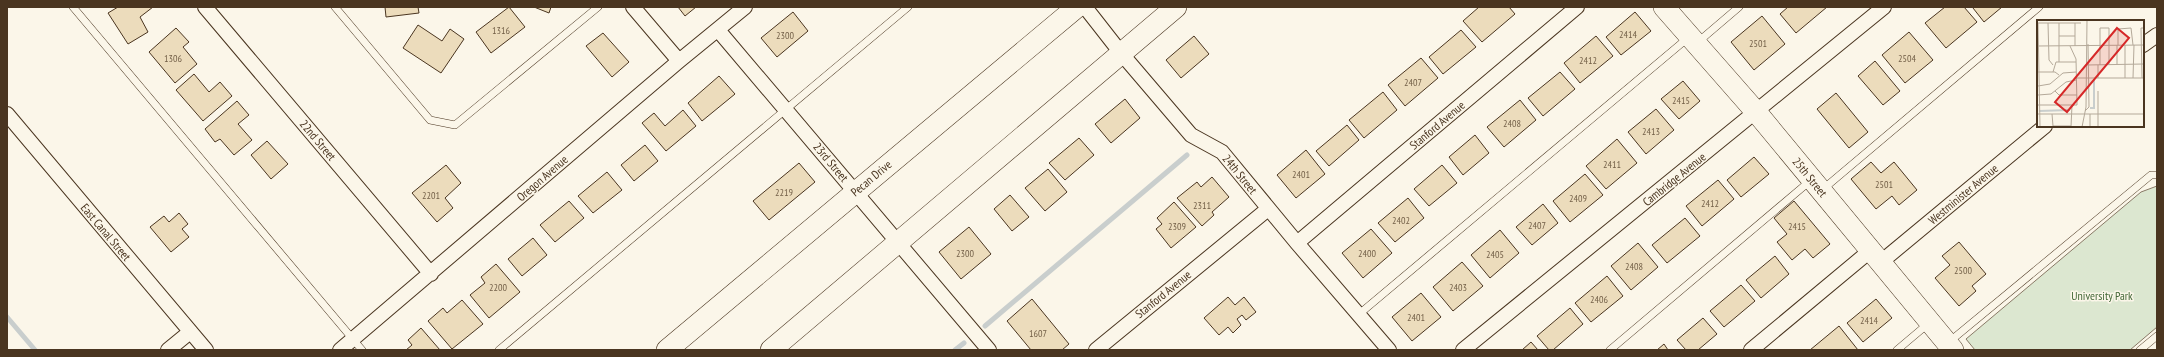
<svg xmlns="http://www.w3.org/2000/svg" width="2164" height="357" font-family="'PT Sans Narrow',sans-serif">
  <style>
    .green { fill: #dce7d0; stroke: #887966 }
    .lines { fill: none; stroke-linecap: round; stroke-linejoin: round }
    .stream { stroke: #c9cecd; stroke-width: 5 }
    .building { fill: #ecdcbc; stroke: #4a3520 }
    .lane-casing { stroke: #4a3520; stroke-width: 8 }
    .street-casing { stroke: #4a3520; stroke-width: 16 }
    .secondary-casing { stroke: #4a3520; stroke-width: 22 }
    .lane { stroke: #fbf6e9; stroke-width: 7 }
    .street { stroke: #fbf6e9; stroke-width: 14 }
    .secondary { stroke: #fbf6e9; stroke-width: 21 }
    .labels { text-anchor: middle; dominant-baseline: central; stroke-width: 3; stroke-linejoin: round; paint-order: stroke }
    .number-label { font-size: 10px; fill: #725f47 }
    .street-label { font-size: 12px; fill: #4a3520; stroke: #fbf6e9 }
    .park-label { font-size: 12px; fill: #436837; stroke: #fbf6e9 }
    .inset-river { fill: none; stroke: #c9cecd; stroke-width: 2 }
    .inset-road { fill: none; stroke: #b4a999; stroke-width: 1 }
    .view { fill: #d62828; fill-opacity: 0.15; stroke: #d62828; stroke-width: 2 }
    .inset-edge { fill: none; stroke: #4a3520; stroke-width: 2 }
  </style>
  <rect width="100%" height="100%" fill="#fbf6e9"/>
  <path class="green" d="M2157,186V327L2130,350H1975L1966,339L2141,192Z"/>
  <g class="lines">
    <path class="stream" d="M7,317L35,350
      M985,326L1187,155
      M955,350L964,343"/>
  </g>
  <path class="building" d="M118,7H153L140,17L148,32L128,44L108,13Z
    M385,7H418L419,13L386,17Z
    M509,7L525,27L491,53L476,32Z
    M534,7H551L549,13Z
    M678,7H696L685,16Z
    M1479,7H1509L1515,14L1482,42L1463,21Z
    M1788,7H1827L1796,33L1780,14Z
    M1945,7H1964L1977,22L1946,48L1925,23Z
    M1974,7H2002L1984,22L1973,8Z
    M793,12L808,31L777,57L761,38Z
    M1635,12L1651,31L1621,55L1606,37Z
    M1762,16L1785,44L1754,70L1731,42Z
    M418,25L442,41L450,29L464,39L441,73L403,48Z
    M176,28L189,42L183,47L197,64L175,83L149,52Z
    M1461,30L1476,47L1443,74L1429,57Z
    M1909,32L1933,60L1905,83L1882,55Z
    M603,33L629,62L612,77L586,46Z
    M1194,36L1209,54L1181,78L1166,60Z
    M1596,36L1613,56L1580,83L1564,63Z
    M1421,58L1438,78L1405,106L1388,85Z
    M1875,61L1900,91L1883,105L1858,76Z
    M1560,72L1575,89L1543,116L1528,98Z
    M194,74L209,92L220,82L232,96L203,121L176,90Z
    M719,76L735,94L702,121L688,103Z
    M1683,81L1700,101L1679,119L1661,99Z
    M1383,92L1397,110L1364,138L1349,120Z
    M1836,93L1868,132L1849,148L1817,109Z
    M1125,99L1140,118L1111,143L1095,124Z
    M1520,100L1536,120L1504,147L1487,127Z
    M237,101L249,115L238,124L252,140L234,155L220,139L215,142L205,129Z
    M1656,109L1674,130L1646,154L1628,132Z
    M683,110L696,126L666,151L642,123L654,113L665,126Z
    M1347,125L1359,140L1329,166L1316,151Z
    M1475,135L1489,153L1463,175L1449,157Z
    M1079,138L1094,155L1065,180L1049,163Z
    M1617,139L1637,163L1606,189L1586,166Z
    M267,141L288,164L271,179L251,155Z
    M645,145L658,161L634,181L621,165Z
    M1306,150L1325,174L1296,198L1277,175Z
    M1754,157L1769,174L1741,197L1727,180Z
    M1871,162L1881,173L1894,162L1917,190L1899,205L1892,196L1876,209L1851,179Z
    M799,163L815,182L769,220L753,201Z
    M446,165L461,183L445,198L453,208L437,222L412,193Z
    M1442,165L1457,183L1429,206L1414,189Z
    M1048,169L1067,192L1045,211L1025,188Z
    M607,172L622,190L593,213L578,196Z
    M1585,174L1603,195L1570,222L1553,201Z
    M1212,177L1229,197L1212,212L1214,215L1202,226L1177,198L1197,182L1201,187Z
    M1718,180L1734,199L1702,226L1686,206Z
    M1010,195L1029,217L1012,231L994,209Z
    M1408,198L1424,218L1395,242L1378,223Z
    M569,201L584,218L555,242L540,225Z
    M1794,201L1830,244L1813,258L1805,249L1792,260L1777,242L1787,234L1774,218Z
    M1174,202L1196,227L1171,248L1156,229L1162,224L1157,218Z
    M1543,204L1558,223L1532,245L1516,227Z
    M179,213L188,224L182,229L189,237L171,252L150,227L164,216L169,222Z
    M1685,218L1700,236L1667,263L1652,245Z
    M969,227L991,254L961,279L939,252Z
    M1371,229L1392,253L1363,278L1342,253Z
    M1500,230L1519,253L1490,278L1471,255Z
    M533,238L547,255L522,276L508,259Z
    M1959,242L1986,274L1972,286L1976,291L1959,306L1935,278L1950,265L1942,256Z
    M1638,243L1658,267L1631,290L1611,266Z
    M1775,256L1789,274L1761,298L1746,280Z
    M1462,262L1483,286L1453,311L1433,287Z
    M496,264L520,292L489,318L470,295L485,283L481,277Z
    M1607,276L1623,296L1591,322L1575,303Z
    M1741,285L1755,301L1724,327L1710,311Z
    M1421,293L1441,317L1412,341L1392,317Z
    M1228,297L1235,305L1244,297L1256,312L1246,320L1242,315L1237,319L1241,325L1233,333L1228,327L1219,335L1204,318Z
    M1032,299L1069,344L1062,350H1031L1007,321Z
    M1876,299L1892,318L1863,342L1847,323Z
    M462,300L483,324L452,349L428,321L443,308L447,313Z
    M1570,308L1583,324L1553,350H1549L1537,336Z
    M1703,318L1717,334L1698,350H1686L1677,340Z
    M1839,326L1858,350H1810Z
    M421,328L440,350H406L412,345L408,340Z
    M1531,342L1538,350H1522Z
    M1664,344L1668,350H1657Z"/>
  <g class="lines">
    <g class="lane-casing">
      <path id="lane" d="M73,7L362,350
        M335,7L430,120L455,125L598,7
        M1698,42L1739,7
        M1822,190L2039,7
        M1358,315L1689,37
        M1949,342L2151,175H2157
        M499,350L908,7
        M1610,350L1810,181
        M1897,350L1929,323
        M2140,350L2157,336"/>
    </g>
    <g class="street-casing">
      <path id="street" d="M205,7L431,274
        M633,7L679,61
        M1085,7L1121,53L1191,135L1222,152L1297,243L1389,350
        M718,30L989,350
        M2143,45L2157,35
        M7,114L206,350
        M1297,243L1577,7
        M1881,262L2045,126
        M168,350L190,332
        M340,350L679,61L745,7
        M1096,350L1268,209
        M1463,350L1884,7
        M1751,350L1871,250"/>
    </g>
    <g class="secondary-casing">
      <path id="secondary" d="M1664,7L1757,113L1953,350
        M667,350L1077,7
        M771,350L1176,7"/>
    </g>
    <use href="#lane" class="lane"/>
    <use href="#street" class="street"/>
    <use href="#secondary" class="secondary"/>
  </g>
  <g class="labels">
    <g class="number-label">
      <text x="501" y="30">1316</text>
      <text x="1628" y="34">2414</text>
      <text x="785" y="35">2300</text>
      <text x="1758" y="43">2501</text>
      <text x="173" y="58">1306</text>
      <text x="1907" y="58">2504</text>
      <text x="1588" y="60">2412</text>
      <text x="1413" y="82">2407</text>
      <text x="1681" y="100">2415</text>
      <text x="1512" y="123">2408</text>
      <text x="1651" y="131">2413</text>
      <text x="1612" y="164">2411</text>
      <text x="1301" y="174">2401</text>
      <text x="1884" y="184">2501</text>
      <text x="784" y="192">2219</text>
      <text x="431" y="195">2201</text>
      <text x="1578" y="198">2409</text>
      <text x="1710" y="203">2412</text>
      <text x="1202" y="205">2311</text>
      <text x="1401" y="220">2402</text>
      <text x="1537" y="225">2407</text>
      <text x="1177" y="226">2309</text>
      <text x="1797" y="226">2415</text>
      <text x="965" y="253">2300</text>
      <text x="1367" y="253">2400</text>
      <text x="1495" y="254">2405</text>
      <text x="1634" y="266">2408</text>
      <text x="1963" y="270">2500</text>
      <text x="498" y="287">2200</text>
      <text x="1458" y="287">2403</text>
      <text x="1599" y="299">2406</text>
      <text x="1416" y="317">2401</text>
      <text x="1869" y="320">2414</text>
      <text x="1038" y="333">1607</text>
    </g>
    <g class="street-label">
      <text transform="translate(1437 125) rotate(-40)">Stanford Avenue</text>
      <text transform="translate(318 140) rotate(50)">22nd Street</text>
      <text transform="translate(831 162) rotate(50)">23rd Street</text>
      <text transform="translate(1240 174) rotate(51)">24th Street</text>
      <text transform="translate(1810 177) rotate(51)">25th Street</text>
      <text transform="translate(542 178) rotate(-41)">Oregon Avenue</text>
      <text transform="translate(871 178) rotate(-40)">Pecan Drive</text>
      <text transform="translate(1674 179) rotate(-39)">Cambridge Avenue</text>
      <text transform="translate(1963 194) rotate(-40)">Westminister Avenue</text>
      <text transform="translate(106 232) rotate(50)">East Canal Street</text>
      <text transform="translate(1163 294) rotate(-39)">Stanford Avenue</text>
    </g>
    <g class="park-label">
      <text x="2102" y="295">University Park</text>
    </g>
  </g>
  <g transform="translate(2037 20)">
    <rect width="107" height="107" fill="#fbf6e9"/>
    <path class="inset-river" d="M53,88H57V59M2,91L33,90"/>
    <path class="inset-road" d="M1,3L3,107M1,3H44M11,3L12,40L16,45M22,3V42M38,3V26M22,16H38M81,25V9L94,8L96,25M0,26L107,25M80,44V25M50,45L107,44M61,45V58M63,45V8H72V44M1,52H18L22,55M16,52L19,42H39M39,58H107M88,58V25M96,58L97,25M105,58L104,8H107M1,66L13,64L26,53L39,52M18,71L22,75H40M61,71V107M1,75L14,74L29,62L39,60M1,85H40L39,39L33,26M48,91L52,87L51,24M0,94H107M15,94L16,106M53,94V107M16,106H34M34,107L35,85M45,107L49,87L50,0M107,107V94"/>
    <path class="view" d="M80,8L92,18L30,92L18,82Z"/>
    <rect width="107" height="107" class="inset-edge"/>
  </g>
  <rect width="2164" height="357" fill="none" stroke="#4a3520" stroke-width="16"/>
</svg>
